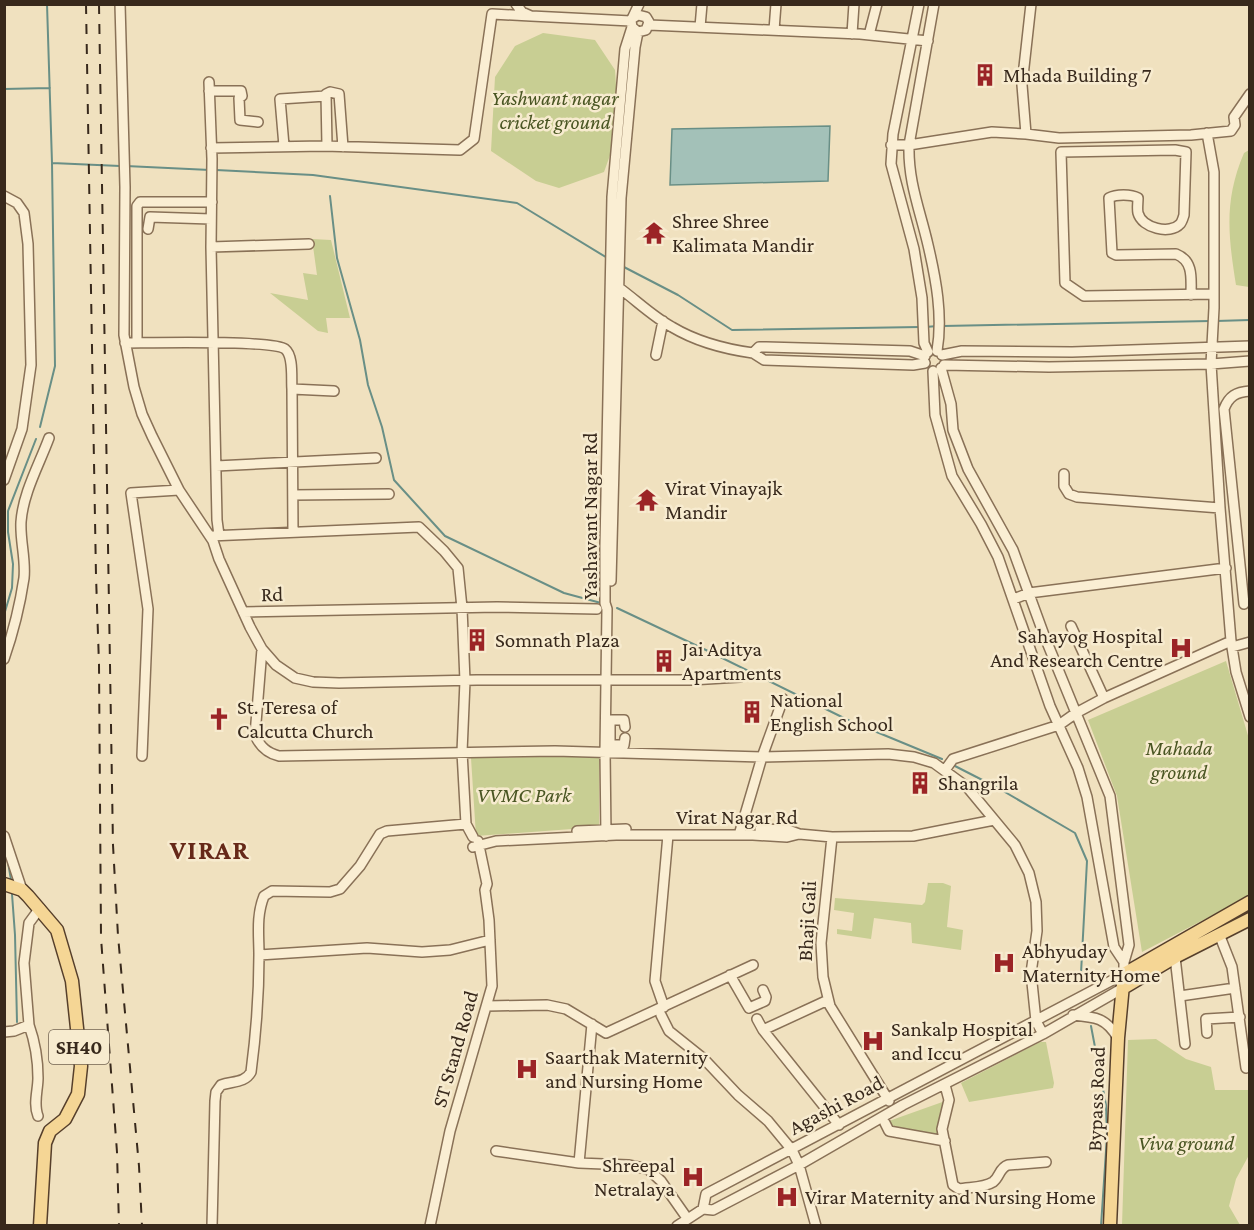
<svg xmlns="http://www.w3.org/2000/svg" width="1254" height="1230" font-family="'Crimson Pro',serif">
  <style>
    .green { fill: #c8ce93 }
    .water { fill: #a3c1b8; stroke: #698f86; stroke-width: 1.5 }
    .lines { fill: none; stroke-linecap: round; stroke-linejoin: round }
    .stream { stroke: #698f86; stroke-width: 2 }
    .minor-casing { stroke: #897157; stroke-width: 12 }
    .major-casing { stroke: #563f2b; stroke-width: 15 }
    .minor { stroke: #faeed3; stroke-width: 9 }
    .major { stroke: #f5d695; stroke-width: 12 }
    .rail { stroke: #38291c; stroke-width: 2; stroke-dasharray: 10 10; stroke-linecap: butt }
    .labels { text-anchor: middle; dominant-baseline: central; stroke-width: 5; stroke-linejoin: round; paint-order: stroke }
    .shield { fill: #f7ebcf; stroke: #716352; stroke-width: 1.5 }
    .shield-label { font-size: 20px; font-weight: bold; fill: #38291c }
    .poi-label { font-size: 21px; fill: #38291c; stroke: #f7ebcf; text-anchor: start }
    .park-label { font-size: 21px; font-style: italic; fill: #495522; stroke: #f7ebcf }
    .street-label { font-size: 21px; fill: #38291c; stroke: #f7ebcf }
    .district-label { font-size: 27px; font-weight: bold; letter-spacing: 1.5px; fill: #662919; stroke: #f7ebcf }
  </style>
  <rect width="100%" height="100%" fill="#f0e1bf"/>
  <path class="green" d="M543,33L595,40L615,70L619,130L604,172L559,188L536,181L491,151L495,77L515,46Z
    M1249,150V287L1236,285C1228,235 1224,200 1244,153Z
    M312,239L331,240L350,318H326L328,333L318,331L270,293L308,300L303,273L317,275Z
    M1226,661L1249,739V896L1142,952L1117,796L1088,720Z
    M599,756V827L476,836L471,758Z
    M928,883H943L951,886L947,927L963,930L961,950L912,943L911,923L874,918L871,939L837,934V929L852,931L854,913L834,910L835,898L922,905L925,902Z
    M1156,1039L1186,1059L1211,1067L1215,1090H1249V1155L1236,1179L1229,1206L1240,1225H1122L1128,1040Z
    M1040,1042H1046L1054,1083L1053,1088L969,1102L961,1083Z
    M948,1100L939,1134L934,1137L891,1128L889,1121Z"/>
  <path class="water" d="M830,126L828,181L670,185L672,129Z"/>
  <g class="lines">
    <path class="stream" d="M47,4L52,163L120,166
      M4,89L50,88
      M126,166L210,170
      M216,170L313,175L517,203L609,259
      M330,196L337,258L360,340L368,385L382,427L394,480L445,536L564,593L601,603
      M622,266L678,295L732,330L920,327
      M1216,321L1250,320
      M943,326L1211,321
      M925,327L938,326
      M40,427L55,366L52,163
      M617,608L708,651L850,721L942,759
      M4,615L12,588L13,564L8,532V511L36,439
      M953,765L998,788L1075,833L1087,861L1081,973
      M8,862L11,880
      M12,894L15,935L17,1022
      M1091,1026L1106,1105L1107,1136L1101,1226"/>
    <g class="minor-casing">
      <path id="minor" d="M120,4L125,187L124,335L134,387L142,414L152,436L179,490L213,541L219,559L250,627L262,649L276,665L295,678L313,682L339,683L477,680H691L740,677
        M516,4L522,12L531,16L631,21
        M919,4L893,134L891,164L914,249L922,298L924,343L928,352
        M934,4L909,145C908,182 920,210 928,245C936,279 943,316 937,351
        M633,18L638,15L646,17L649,22L646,30L638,32L632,27L631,21L639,4
        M649,25L860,34L928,41
        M700,27L702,4
        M774,30L776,4
        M852,34L854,4
        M869,35L877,4
        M209,82L212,159L211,247L217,520L219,535
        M209,91H241L242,96L239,98L240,120L258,122
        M1207,133L1214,172V308L1211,364L1220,508L1231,641L1236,672L1250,717
        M1026,134L1022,85L1031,4
        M891,145H909L992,132L1026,134L1059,138L1191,135L1231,131L1235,125L1234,117L1250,94
        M284,146L280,99L326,96
        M327,146L326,94L330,92L339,94L343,147
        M211,148L324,146L460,150L474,139L492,14L531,16
        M4,196L17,203L24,213L28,244L31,365L22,429L4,480
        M148,229L150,217L211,219
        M211,247L309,244
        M618,287C636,300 653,317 672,327C697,342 724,349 753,353
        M1191,295C1191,279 1194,261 1176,254L1116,255L1112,253L1109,198C1116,194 1131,194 1138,198C1138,203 1137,209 1138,213C1142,228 1170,235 1180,224C1182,222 1183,218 1184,215L1186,152L1175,150L1061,152L1065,283L1084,296L1214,294
        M125,343C148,343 273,340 285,349C294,356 291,379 292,389L334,391
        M137,343V206L140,202H212
        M656,355L663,321
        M942,355L962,351L1072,352L1250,346
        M925,363L913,365L764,360L753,353L759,347H766L910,351L925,356
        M944,365L1049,367L1211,364L1250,361
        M933,371L935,415L952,476L981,524L998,557L1050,706L1078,768L1087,797L1114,947L1124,962
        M292,389L293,532
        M216,466L376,458
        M1064,474V486L1069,494L1077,497L1220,508
        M293,495L389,494
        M210,536L419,527L444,551L458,568L462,608L465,681L462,752L466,824L473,837
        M611,581L621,198L635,47L638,32
        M1014,599L1029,593L1226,568
        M1244,604L1224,409C1229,396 1236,392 1250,391
        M243,612L497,607L597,609
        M1071,626L1104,698
        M1232,647L1250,642
        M262,649L255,735C260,747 267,753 279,756L555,751L762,757L888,754L914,757L934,763L967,787L1015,845L1029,873L1036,902L1037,931L1031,973L1036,1021L1043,1034
        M4,659C13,633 20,605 24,578C26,559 20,541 21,522C23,493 39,465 49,438
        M625,727L624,720H610V745H624L625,738
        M142,756L148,609L131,493L179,490
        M945,770L953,759L1059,725L1076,713L1104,698L1231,641
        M760,829L788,830L799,834
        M577,831L626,829
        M739,835L762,757L783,699
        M4,836L22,890
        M606,836L605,752L607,609L605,603V546L612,197L625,49L632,27
        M832,837L821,943L823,977L830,1006L889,1101
        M473,847L496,841L616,835H753L787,837L799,834L832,837L913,836L994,820
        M1219,934L1232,967L1246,1068
        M259,955L367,948L422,952L450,950L490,940
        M1175,957L1185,1044
        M730,975L749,1008L765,1001L766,997L763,990
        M1180,996L1235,988
        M487,1006L547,1005L566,1009L606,1033L753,965
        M664,1007L655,981L668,835
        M661,1015L669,1031L704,1059L738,1095L768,1121L792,1150L799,1165L816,1226
        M1073,1015C1096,1017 1106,1018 1118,1038
        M757,1019L763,1030L839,1125
        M29,1025C35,1042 38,1059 38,1078C38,1090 33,1104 38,1116
        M763,1030L828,1000
        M4,1032L14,1031L29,1025L24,963L29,923L40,908
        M1207,1033L1206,1019L1240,1017
        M945,1085L949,1100L942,1129L953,1185L959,1189C969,1187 984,1188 993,1182C1000,1177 999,1168 1008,1165L1046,1162
        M885,1123L889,1131L945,1141
        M496,1151L579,1163L628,1165L648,1169L661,1181L687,1218
        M579,1163L592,1024
        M703,1209L706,1194L1124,974V962L1129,945L1110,796L1044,635L1013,550L968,469L953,430L951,404L941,368
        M212,1226L215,1101L216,1092L221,1085C233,1081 245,1083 251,1072C256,1034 259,994 259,955C259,935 256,916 264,896L272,891L330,892L340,889L360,866L380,834L387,831L466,824
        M430,1226L450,1131L492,986L489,920L485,890L487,884L478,841
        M677,1226L703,1209L713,1210L799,1165L903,1105L1043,1034L1123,988"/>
    </g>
    <g class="major-casing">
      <path id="major" d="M4,884L22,890L28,896L57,930L72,981L81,1066L78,1094L65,1119L50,1131L45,1143L40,1226
        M1123,988L1175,957L1250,919
        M1110,1226L1118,1038L1124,974L1250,902"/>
    </g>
    <use href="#minor" class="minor"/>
    <use href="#major" class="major"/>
    <path class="rail" d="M86,4L96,576L99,664L101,938L117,1152L119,1226
      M99,4L113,845L118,936L139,1166L142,1226"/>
  </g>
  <defs>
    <g id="building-bare" transform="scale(1.8)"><path d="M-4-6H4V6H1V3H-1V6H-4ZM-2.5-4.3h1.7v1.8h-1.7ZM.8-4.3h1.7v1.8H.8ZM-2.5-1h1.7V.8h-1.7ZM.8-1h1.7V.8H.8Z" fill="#9b2426" stroke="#f7ebcf" stroke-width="2.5" paint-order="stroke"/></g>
    <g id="temple-bare" transform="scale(1.8)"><path d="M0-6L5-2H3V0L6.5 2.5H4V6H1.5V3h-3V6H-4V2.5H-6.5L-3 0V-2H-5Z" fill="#9b2426" stroke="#f7ebcf" stroke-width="2.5" paint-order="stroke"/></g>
    <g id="hospital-bare" transform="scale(1.8)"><path d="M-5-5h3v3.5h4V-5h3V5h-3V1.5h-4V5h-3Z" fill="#9b2426" stroke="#f7ebcf" stroke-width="2.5" paint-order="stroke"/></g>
    <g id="church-bare" transform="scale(1.8)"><path d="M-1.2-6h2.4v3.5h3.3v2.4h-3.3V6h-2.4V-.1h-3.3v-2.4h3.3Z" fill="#9b2426" stroke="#f7ebcf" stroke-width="2.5" paint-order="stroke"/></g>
  </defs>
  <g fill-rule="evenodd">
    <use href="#building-bare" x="985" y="75"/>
    <use href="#temple-bare" x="654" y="233"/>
    <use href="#temple-bare" x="647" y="500"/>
    <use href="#building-bare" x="477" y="640"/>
    <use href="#hospital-bare" x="1181" y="648"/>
    <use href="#building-bare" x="664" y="661"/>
    <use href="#building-bare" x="752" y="712"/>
    <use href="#church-bare" x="219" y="719"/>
    <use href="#building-bare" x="920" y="783"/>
    <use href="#hospital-bare" x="1004" y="963"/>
    <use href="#hospital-bare" x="873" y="1041"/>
    <use href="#hospital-bare" x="527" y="1069"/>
    <use href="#hospital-bare" x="693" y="1177"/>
    <use href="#hospital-bare" x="787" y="1197"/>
  </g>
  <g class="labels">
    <rect class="shield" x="49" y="1030" width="60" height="34" rx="4.5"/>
    <g class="shield-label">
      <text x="79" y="1047">SH40</text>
    </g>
    <g class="poi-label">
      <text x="1003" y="75">Mhada Building 7</text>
      <text x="672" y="221">Shree Shree<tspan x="672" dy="24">Kalimata Mandir</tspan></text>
      <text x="665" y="488">Virat Vinayajk<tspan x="665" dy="24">Mandir</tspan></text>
      <text x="1163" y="636" text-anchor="end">Sahayog Hospital<tspan x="1163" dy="24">And Research Centre</tspan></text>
      <text x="495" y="640">Somnath Plaza</text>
      <text x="682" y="649">Jai Aditya<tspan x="682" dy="24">Apartments</tspan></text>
      <text x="770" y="700">National<tspan x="770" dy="24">English School</tspan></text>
      <text x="237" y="707">St. Teresa of<tspan x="237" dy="24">Calcutta Church</tspan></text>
      <text x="938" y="783">Shangrila</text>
      <text x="1022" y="951">Abhyuday<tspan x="1022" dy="24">Maternity Home</tspan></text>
      <text x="891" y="1029">Sankalp Hospital<tspan x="891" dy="24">and Iccu</tspan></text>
      <text x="545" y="1057">Saarthak Maternity<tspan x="545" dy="24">and Nursing Home</tspan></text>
      <text x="675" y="1165" text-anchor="end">Shreepal<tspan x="675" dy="24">Netralaya</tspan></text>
      <text x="805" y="1197">Virar Maternity and Nursing Home</text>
    </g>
    <g class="park-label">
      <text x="555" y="98">Yashwant nagar<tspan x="555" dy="24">cricket ground</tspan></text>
      <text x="1179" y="748">Mahada<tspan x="1179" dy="24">ground</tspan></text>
      <text x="524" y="795">VVMC Park</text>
      <text x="1186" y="1143">Viva ground</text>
    </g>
    <g class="street-label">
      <text transform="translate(590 516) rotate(-90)">Yashavant Nagar Rd</text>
      <text transform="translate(272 594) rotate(-1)">Rd</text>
      <text x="737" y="817">Virat Nagar Rd</text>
      <text transform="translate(807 921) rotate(-87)">Bhaji Gali</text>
      <text transform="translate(455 1049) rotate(-74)">ST Stand Road</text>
      <text transform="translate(1096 1099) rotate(-88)">Bypass Road</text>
      <text transform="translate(836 1105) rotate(-28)">Agashi Road</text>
    </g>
    <g class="district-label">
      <text x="210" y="850">VIRAR</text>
    </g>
  </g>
  <rect width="1254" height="1230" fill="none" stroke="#38291c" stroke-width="12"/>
</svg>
